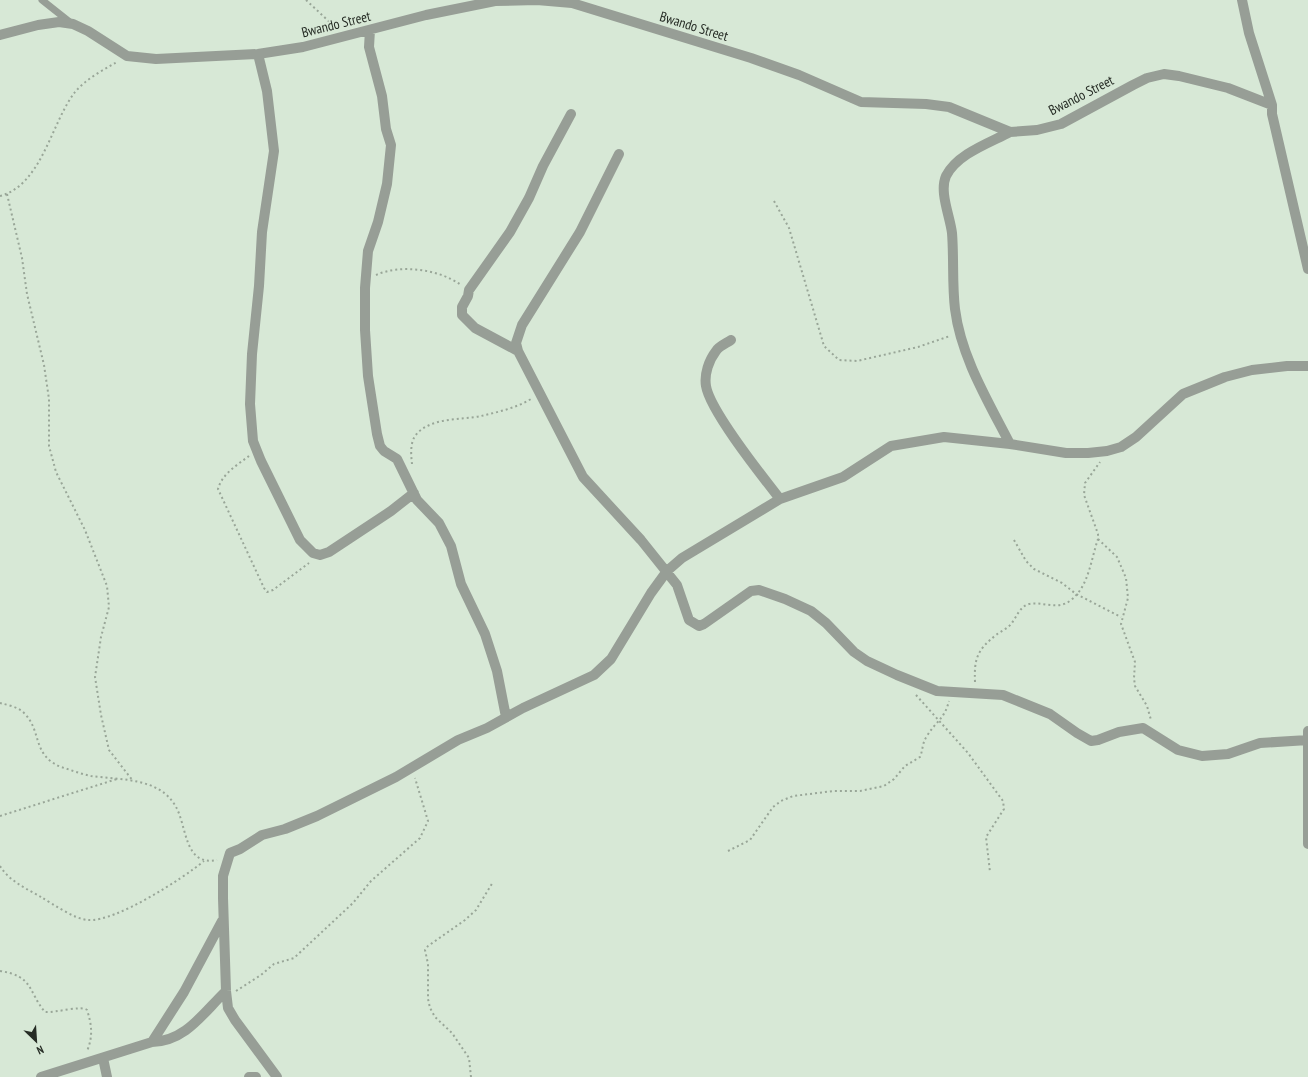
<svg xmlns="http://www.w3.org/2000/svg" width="1308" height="1077" font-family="'PT Sans Narrow',sans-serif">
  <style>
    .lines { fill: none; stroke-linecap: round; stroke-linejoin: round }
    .path { stroke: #99a698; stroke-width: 2; stroke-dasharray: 2 3; stroke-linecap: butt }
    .lane { stroke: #979e96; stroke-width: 7 }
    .street { stroke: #979e96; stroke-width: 10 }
    .labels { text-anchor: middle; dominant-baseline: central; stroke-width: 4; stroke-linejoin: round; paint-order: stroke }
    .street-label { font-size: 14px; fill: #262c25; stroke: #d7e8d6 }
  </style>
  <rect width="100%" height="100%" fill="#d7e8d6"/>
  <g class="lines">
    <path class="path" d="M306,0L336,28
      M7,194L22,258L27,294L44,365L49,399V446L56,472L85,530L107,586L109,607L101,637L95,677L101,715L109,750L133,781
      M0,196C42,185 51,123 75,92C86,79 103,70 117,62
      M774,201L789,228L824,346L839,360L857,361L918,347L950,336
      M376,275C400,264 439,269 461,285
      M249,456C237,465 222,474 218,489L264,588L267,592L273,590L309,563
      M412,464C411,455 410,444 415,436C429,417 461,420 481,416C498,412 516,408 531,399
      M1098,539L1117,557L1126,578L1128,598L1121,624L1135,662L1134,678L1135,686L1147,706L1151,720
      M1014,540L1026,561L1034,569L1062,583L1076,594L1121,617
      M975,682C974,659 977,650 996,635C1001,631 1007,629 1011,624C1017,617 1019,607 1029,604C1042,601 1058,611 1071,600C1089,586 1091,559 1098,539V534L1084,495L1085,483L1100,462
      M916,695L968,753L1003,801L1004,809L986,837L990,872
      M0,703C8,705 19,707 25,714C42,732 32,755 61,767C71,770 81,774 91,776C119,780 160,777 176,807C187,826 184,867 217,860
      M0,816L117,779
      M728,851L750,840L773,807L781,801L793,796L834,791H860L884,786L894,779L905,766L920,757C923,750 922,743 927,736C936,721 944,720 949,701
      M0,866C9,881 27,889 41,897C53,904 74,919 88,920C116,922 182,879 204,861
      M0,971C34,976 28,992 45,1012C56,1013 81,1005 87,1010C92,1025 93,1037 87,1051
      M236,991L261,975L274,964L294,958L353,903L371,881L420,838L428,821L415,778
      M471,1077L469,1058L452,1033L435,1017L430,1008L428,999V964L425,950L428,946L465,920L476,910L493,882"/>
    <path class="lane" d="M42,0L71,23"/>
    <path class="street" d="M1242,0L1249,33L1272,105V114L1308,269
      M370,30L369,47L382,96L386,129L391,145L387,184L378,222L368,251L365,288V330L368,376L377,434L380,446L384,451L397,459L417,500L439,523L451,546L461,584L485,634L497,671L506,717
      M0,35L38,25L59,22L73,24L88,31L127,56L156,59L258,54L303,47L426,15L495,1L537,0L572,3L751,58L799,75L861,102L926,104L949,107L1010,132L1037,130L1061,124L1133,85L1147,78L1164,74L1179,76L1228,88L1272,105
      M258,54L267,91L274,151L262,232L259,286L252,354L250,404L253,441L261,461L300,540L313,553L320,555L329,552L391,511L414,493
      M619,154L580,232L522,325L516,343L518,351L583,477L641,540L677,585L689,620L699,626L704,624L751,591L759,590L785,599L811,611L826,623L854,652L867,661L897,675L937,691L1003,695L1050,714L1077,733L1091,741L1098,740L1119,732L1143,728L1178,750L1202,756L1228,754L1260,743L1308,740
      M731,340C727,343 719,346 716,351C709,360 704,374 706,386C710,411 762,476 780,499
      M518,351L475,328L462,315V307L468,296L469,290L510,232L529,198L543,166L571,114
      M1010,444C988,401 961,357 955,309C952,284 954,258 952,233C950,216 939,192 946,176C957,154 989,143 1010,132
      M1308,731V844
      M152,1042L184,992L222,921
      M103,1058L107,1077
      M41,1077L152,1042C186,1041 203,1013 226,991
      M249,1077H256
      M277,1077L235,1020L228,1008L226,991L223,898V876L230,853L240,849L262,835L285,829L317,816L396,777L458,740L487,728L523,708L594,675L611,659L651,593L667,571L682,558L780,499L843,477L891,446L944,437L1010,444L1066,453H1088L1107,451L1121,447L1136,437L1183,394L1225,377L1252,370L1287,366H1308"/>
  </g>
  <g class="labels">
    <g class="street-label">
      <text transform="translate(336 24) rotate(-14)">Bwando Street</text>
      <text transform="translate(694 26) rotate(17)">Bwando Street</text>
      <text transform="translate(1081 95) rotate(-27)">Bwando Street</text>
    </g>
  </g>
  <g transform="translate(36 1041) rotate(155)" stroke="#d7e8d6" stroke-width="3" paint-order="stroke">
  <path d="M0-3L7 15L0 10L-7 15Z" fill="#262c25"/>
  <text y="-6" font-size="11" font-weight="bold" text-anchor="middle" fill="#262c25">N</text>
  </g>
</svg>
